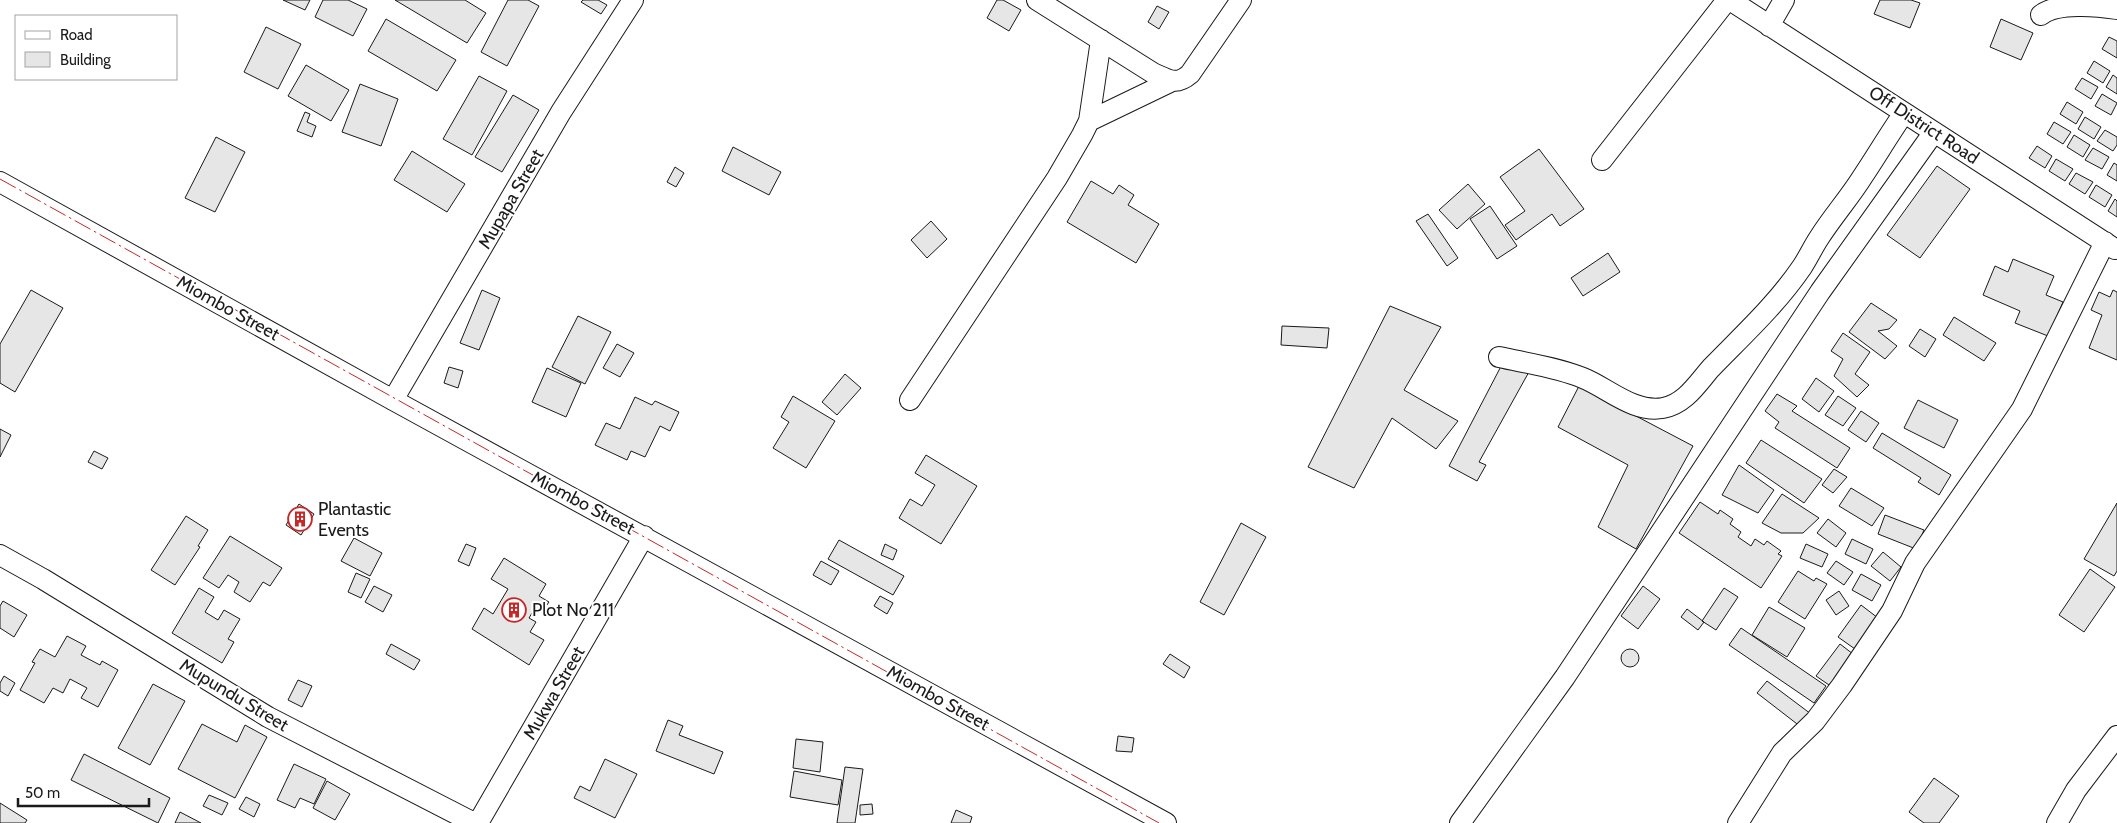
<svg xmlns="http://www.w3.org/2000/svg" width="2117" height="823" font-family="Cabin,sans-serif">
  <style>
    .building { fill: #e6e6e6; stroke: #1a1a1a }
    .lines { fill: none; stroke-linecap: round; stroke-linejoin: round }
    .minor-casing { stroke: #1a1a1a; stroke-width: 22 }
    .minor { stroke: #fff; stroke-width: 20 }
    .power { stroke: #c62828; stroke-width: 1; stroke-dasharray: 18 4 2.5 4; stroke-linecap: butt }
    .labels { text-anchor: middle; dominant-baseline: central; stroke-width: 4; stroke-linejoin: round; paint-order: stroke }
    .street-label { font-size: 18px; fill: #1a1a1a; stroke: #fff }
    .poi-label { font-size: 18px; fill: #1a1a1a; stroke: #fff; text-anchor: start }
  </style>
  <rect width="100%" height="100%" fill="#fff"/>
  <path class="building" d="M283,0H310L305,10Z
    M323,0H348L367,9L353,36L315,17Z
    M395,0H465L486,13L467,43Z
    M508,0H528L539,6L507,66L481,52Z
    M583,0H598L607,5L601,14L581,2Z
    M997,0H1003L1021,10L1009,31L987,18Z
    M1880,0H1911L1920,3L1910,28L1874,14Z
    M1157,6L1169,12L1159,29L1148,22Z
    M386,19L456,60L437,91L368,51Z
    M2001,19L2033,33L2021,60L1990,47Z
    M266,27L301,44L278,89L244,72Z
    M2109,37L2117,41V58L2102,49Z
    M2094,61L2110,71L2103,83L2087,73Z
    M306,65L349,90L331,121L288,96Z
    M2113,75L2117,78V94L2106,87Z
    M479,76L507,91L472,155L443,139Z
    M2082,78L2098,87L2091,99L2075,89Z
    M360,84L398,99L381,146L342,132Z
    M2102,94L2117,103L2111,115L2095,106Z
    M513,95L539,110L502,172L475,157Z
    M2067,102L2083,112L2076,124L2060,114Z
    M305,112L310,114L307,122L316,126L312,137L297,131Z
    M2085,117L2101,127L2094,139L2078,129Z
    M2054,122L2071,132L2063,144L2047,134Z
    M2105,130L2117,137V145L2113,151L2097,141Z
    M2074,135L2090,145L2083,157L2067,147Z
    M216,137L245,152L215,212L185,198Z
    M2037,146L2052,156L2045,168L2029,158Z
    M733,147L781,172L769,195L722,171Z
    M2093,148L2109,157L2102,169L2085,160Z
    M1539,149L1584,209L1560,226L1552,214L1516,240L1505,225L1525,211L1500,177Z
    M412,151L465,184L447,212L394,180Z
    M2056,159L2073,169L2065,181L2049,171Z
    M2114,163L2117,165V181L2107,175Z
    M1937,166L1970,189L1920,258L1887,235Z
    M675,167L684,173L676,187L667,182Z
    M2076,173L2093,182L2085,194L2069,184Z
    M1091,181L1113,194L1119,185L1134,195L1128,205L1159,224L1136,263L1067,222Z
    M1468,184L1485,204L1457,229L1439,210Z
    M2096,185L2112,195L2105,207L2089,197Z
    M2115,199L2117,201V217L2108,211Z
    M1490,206L1517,246L1497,259L1470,219Z
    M1428,214L1458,258L1447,266L1416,221Z
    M931,221L947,239L927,258L911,240Z
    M1608,253L1620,272L1583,296L1571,278Z
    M2013,259L2054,276L2046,295L2063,302L2048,336L2015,323L2020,311L1983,295L1995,266L2008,272Z
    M31,290L63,308L15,392L0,383V344Z
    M482,290L500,298L479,350L460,343Z
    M2113,290L2117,292V360L2089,348L2102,315L2091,310L2099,292L2110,297Z
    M1871,303L1897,320L1889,329L1878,331L1897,346L1885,359L1849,332Z
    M1390,306L1441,327L1404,390L1458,421L1436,449L1392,418L1354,488L1308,467Z
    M578,316L611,332L585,384L552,367Z
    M1954,317L1996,343L1984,361L1943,335Z
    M1282,326L1329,328L1327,348L1281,345Z
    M1920,329L1936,339L1925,357L1909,346Z
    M1843,333L1870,352L1855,374L1869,385L1857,397L1834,376L1843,359L1831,351Z
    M617,344L634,353L620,377L603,368Z
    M1510,349L1535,361L1479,462L1486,465L1477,481L1449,466Z
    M449,367L463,371L458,388L444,383Z
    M547,368L581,383L566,417L532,402Z
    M845,374L861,388L837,415L822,402Z
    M1816,378L1834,391L1819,412L1802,399Z
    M1579,386L1693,446L1636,549L1598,527L1628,465L1558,427Z
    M1777,394L1797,406L1792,411L1850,448L1837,468L1775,428L1779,422L1765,411Z
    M793,396L835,421L806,468L773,448L789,422L781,417Z
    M1838,396L1856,408L1843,426L1825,415Z
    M635,397L652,405L655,401L679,412L670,431L660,426L645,457L631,451L627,460L595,445L606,423L620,429Z
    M1918,400L1958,420L1944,448L1904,428Z
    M1861,411L1879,423L1866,442L1848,430Z
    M0,429L11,435L0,457Z
    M1882,433L1951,475L1939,495L1918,482L1921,478L1873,448Z
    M1761,440L1822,479L1804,503L1746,463Z
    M94,451L108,458L102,469L88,462Z
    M926,455L977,486L941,544L899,518L910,499L922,506L935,485L915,473Z
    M1739,465L1774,490L1758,513L1722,495Z
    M1834,469L1847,477L1833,493L1822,485Z
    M1851,488L1884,508L1872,526L1839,506Z
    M1782,494L1819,518L1803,533H1781L1762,523Z
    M1700,502L1718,514L1720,510L1733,519L1730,524L1741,532L1738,537L1751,546L1755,539L1764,545L1767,541L1781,551L1778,554L1782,556L1761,588L1679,533Z
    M2117,503V571L2114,576L2084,559Z
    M299,504L314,514L301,535L286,525Z
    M1885,515L1924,530L1916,549L1878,534Z
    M186,516L208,530L198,546L200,547L175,585L151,570Z
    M1828,519L1846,533L1836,547L1817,533Z
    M1241,523L1266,537L1224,615L1200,602Z
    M230,536L282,568L270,586L263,582L250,602L234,592L239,582L228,575L219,588L203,578Z
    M354,538L382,553L370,576L341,561Z
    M1852,539L1873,549L1866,564L1845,554Z
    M839,540L904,576L893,595L828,559Z
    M466,544L476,548L469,566L458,561Z
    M885,544L897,550L893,560L881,555Z
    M1806,544L1828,554L1822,567L1800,558Z
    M1883,552L1901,567L1890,581L1871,566Z
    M504,558L546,584L539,596L549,602L542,612L535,608L529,618L536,622L530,632L544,640L529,665L472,629L484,608L493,614L508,589L491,579Z
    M821,561L839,571L831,585L813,575Z
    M1836,561L1853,572L1844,585L1827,573Z
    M2090,569L2115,587L2084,632L2059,615Z
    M1798,571L1814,581L1816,578L1827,584L1805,619L1778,602Z
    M356,573L370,579L361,598L348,592Z
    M1861,574L1881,585L1872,601L1852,590Z
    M374,586L392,595L383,612L365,602Z
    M1643,586L1660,599L1638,629L1621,616Z
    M199,588L214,597L205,612L218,620L224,610L240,619L228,639L234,642L222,663L172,633Z
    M1724,588L1738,597L1716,630L1702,621Z
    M1839,591L1849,606L1836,615L1826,600Z
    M880,596L893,603L887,614L874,606Z
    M3,601L27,615L14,637L0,628V606Z
    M1861,605L1878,618L1855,649L1838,637Z
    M1769,607L1805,628L1787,657L1752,635Z
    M1687,609L1704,622L1698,630L1681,617Z
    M1741,628L1826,686L1814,703L1729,645Z
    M67,636L86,646L81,655L100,665L102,661L118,670L98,707L81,698L87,688L70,679L63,693L53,688L44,703L20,690L35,663L32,662L40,649L55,657Z
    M391,644L420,660L414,670L386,654Z
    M1840,644L1853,654L1829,685L1816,676Z
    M1621 658a9 9 0 1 1 18 0a9 9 0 1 1-18 0Z
    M1170,654L1190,667L1184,678L1163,664Z
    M4,676L15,683L8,696L0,691V683Z
    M298,680L312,686L302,707L288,700Z
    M1767,681L1811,714L1801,727L1757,693Z
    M153,684L185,701L150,765L118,748Z
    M668,720L683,726L679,735L723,752L714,774L656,751Z
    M202,724L237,742L245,725L267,737L235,798L178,769Z
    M1118,736L1134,738L1132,752L1116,751Z
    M796,739L823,742L820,772L793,768Z
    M84,754L170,798L158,823L71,780Z
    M605,759L637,774L615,818L574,798L580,786L590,791Z
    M294,764L326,779L314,804L300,798L295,808L277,800Z
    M845,767L863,769L855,823H837Z
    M794,771L842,780L838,805L790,797Z
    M1934,778L1959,796L1939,823H1924L1909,812Z
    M327,781L350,794L335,820L313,808Z
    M209,795L228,803L222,815L203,806Z
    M246,797L260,804L254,817L239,809Z
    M0,803L27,820L25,823H0Z
    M872,804L873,814L860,815V805Z
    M956,810L972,817L970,823H951Z
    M180,812L201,823H175Z"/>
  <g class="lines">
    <g class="minor-casing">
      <path id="minor" d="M1037,0L1153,73C1169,80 1176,86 1190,74L1241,0
        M1730,0L2115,249
        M2041,15C2057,2 2098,6 2117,9
        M1769,26L1784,0
        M1089,121L1172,81
        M1602,160L1727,0
        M0,182L393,400L1166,823
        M1499,357C1526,363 1556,367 1583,378C1608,388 1633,413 1663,408C1685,404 1697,384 1711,368C1743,335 1776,305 1802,267C1808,258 1813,247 1819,238C1833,216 1850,197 1863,176C1877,155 1890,133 1904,113
        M393,400L561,112L633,0
        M910,400L1057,178L1082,135L1089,121L1101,40
        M0,555L43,579L268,717L474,823
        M478,823L644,536
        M1460,823L1565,677L1820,292L1934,132
        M1738,823L1782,753L1815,721L1842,685L1892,611L1915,563L2022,409L2105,242
        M2057,823L2076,790L2117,736"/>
    </g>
    <use href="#minor" class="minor"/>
    <path class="power" d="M0,179L1159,823"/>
  </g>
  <defs>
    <g id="building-ring" transform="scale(1.25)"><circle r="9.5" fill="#fff" stroke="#c62828" stroke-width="1.5"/><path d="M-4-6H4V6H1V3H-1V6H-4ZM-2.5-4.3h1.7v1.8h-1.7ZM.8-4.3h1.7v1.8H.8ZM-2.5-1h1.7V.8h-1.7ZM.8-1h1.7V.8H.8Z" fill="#c62828"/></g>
  </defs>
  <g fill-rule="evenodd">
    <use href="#building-ring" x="300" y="519"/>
    <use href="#building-ring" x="514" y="610"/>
  </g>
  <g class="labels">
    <g class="street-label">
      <text transform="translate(1924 125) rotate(33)">Off District Road</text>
      <text transform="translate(511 199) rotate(-60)">Mupapa Street</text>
      <text transform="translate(228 308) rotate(29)">Miombo Street</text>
      <text transform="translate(583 503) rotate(28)">Miombo Street</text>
      <text transform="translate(554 693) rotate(-60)">Mukwa Street</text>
      <text transform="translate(234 695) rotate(31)">Mupundu Street</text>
      <text transform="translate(938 698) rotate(29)">Miombo Street</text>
    </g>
    <g class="poi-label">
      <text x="318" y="509">Plantastic<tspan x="318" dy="21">Events</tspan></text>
      <text x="532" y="610">Plot No 211</text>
    </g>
  </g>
  <rect x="15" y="15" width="162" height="65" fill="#ffffff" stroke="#a3a3a3"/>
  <rect x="25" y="31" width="25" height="8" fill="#ffffff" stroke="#a3a3a3"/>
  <text x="60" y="40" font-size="15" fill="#1a1a1a">Road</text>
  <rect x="25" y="52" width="25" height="15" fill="#e6e6e6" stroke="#a3a3a3"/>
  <text x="60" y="65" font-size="15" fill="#1a1a1a">Building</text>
  <path d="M18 798v8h131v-8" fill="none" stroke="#1a1a1a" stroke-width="2.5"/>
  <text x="25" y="798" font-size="15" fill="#1a1a1a" stroke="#ffffff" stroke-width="4" paint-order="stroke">50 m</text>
</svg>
